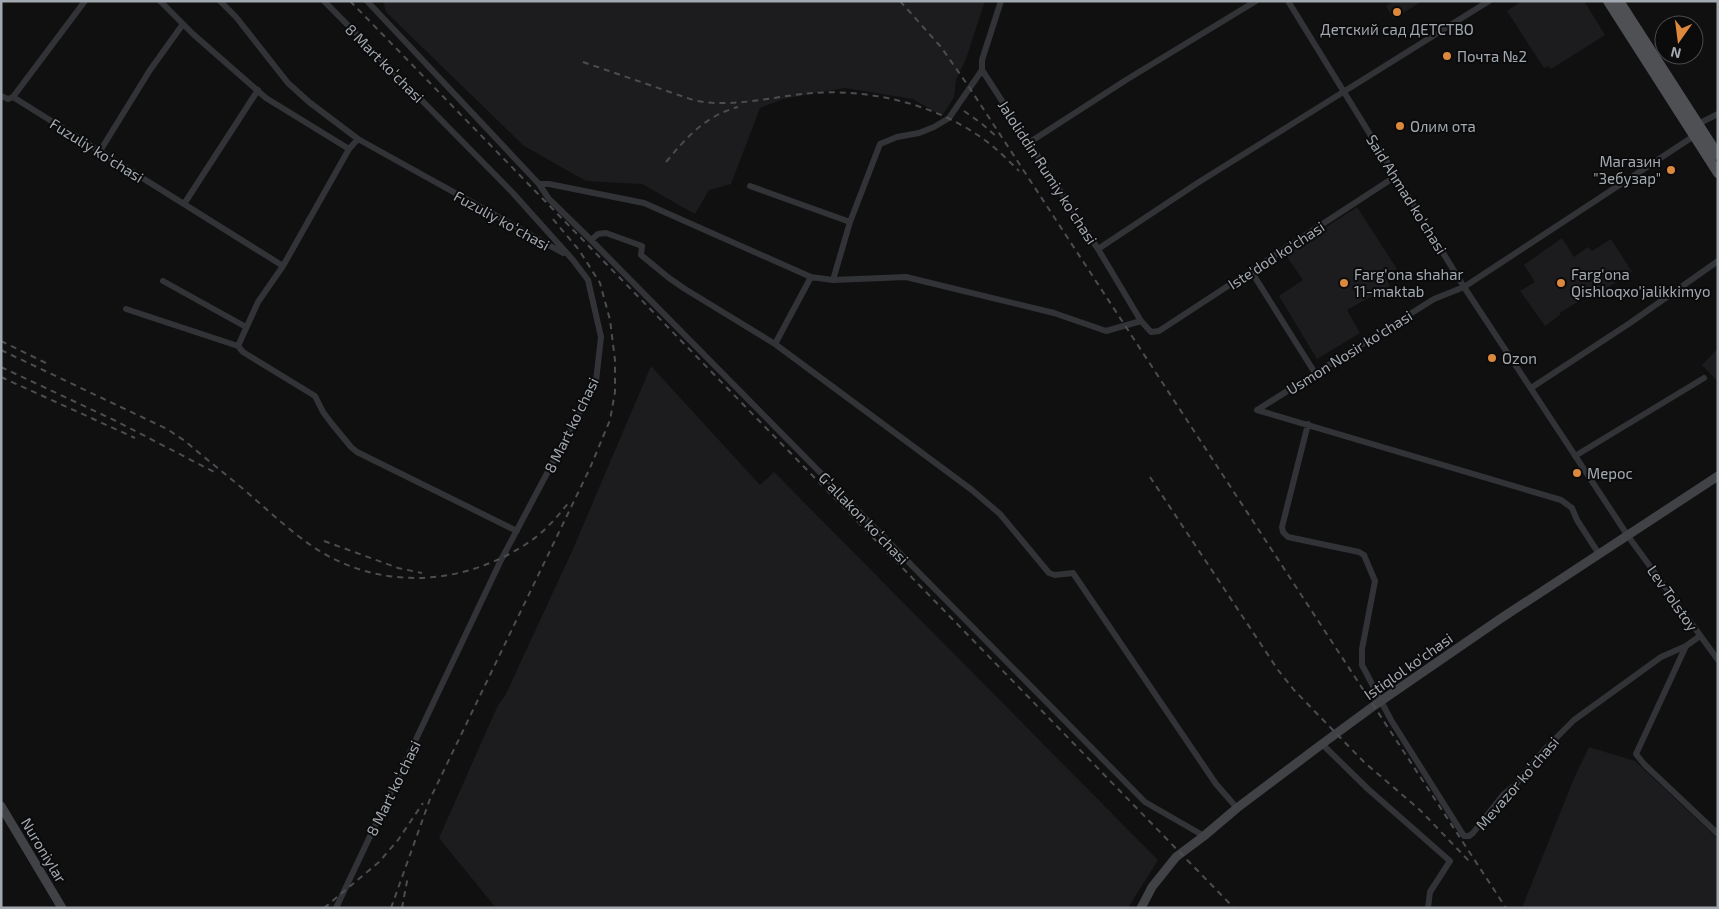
<svg xmlns="http://www.w3.org/2000/svg" width="1719" height="909" font-family="'Exo 2',sans-serif">
  <style>
    .built { fill: #1c1c1e }
    .lines { fill: none; stroke-linecap: round; stroke-linejoin: round }
    .minor { stroke: #313336; stroke-width: 6 }
    .secondary { stroke: #404245; stroke-width: 9 }
    .primary { stroke: #4e5054; stroke-width: 10 }
    .rail { stroke: #4b4d50; stroke-width: 2; stroke-dasharray: 6 5; stroke-linecap: butt }
    .poi-dot { fill: #dc883d; stroke: #0b0b0c; stroke-width: 2 }
    .labels { text-anchor: middle; dominant-baseline: central; stroke-width: 4; stroke-linejoin: round; paint-order: stroke }
    .poi-label { font-size: 15px; fill: #a3a9b0; stroke: #0b0b0c; text-anchor: start }
    .street-label { font-size: 15px; fill: #a3a9b0; stroke: #0b0b0c }
  </style>
  <rect width="100%" height="100%" fill="#101011"/>
  <path class="built" d="M383,1H985L966,59L956,79L954,97L942,116L913,99L845,88L783,99L760,108L731,184L709,190L695,214L642,184L586,181L524,146L386,12Z
    M1394,1H1418L1419,3L1394,19L1386,6Z
    M1522,1H1584L1605,35L1551,69L1548,66L1544,68L1507,11Z
    M1357,207L1397,269L1385,276L1390,286L1347,310L1360,333L1317,359L1279,296L1303,280L1285,254Z
    M1562,238L1574,257L1588,247L1592,251L1611,239L1632,272L1596,295L1593,292L1560,313V315L1545,326L1520,291L1535,282L1524,265Z
    M1718,348V382L1702,365Z
    M651,366L760,485L774,472L1158,860L1128,908H496L439,838L498,705L505,696L573,549Z
    M1589,747L1635,761L1718,839V908H1525L1523,905L1575,776Z"/>
  <g class="lines">
    <path class="minor" d="M85,1L13,97L283,266
      M160,1L193,34L266,98L349,149
      M220,1L236,17L288,83L309,102L358,139L563,253
      M324,1L512,192L573,260L588,280L601,337L596,381L501,560L336,908
      M367,1L539,184L549,199L591,240L1145,802L1204,836
      M1001,1L982,60V70L1098,249L1141,321L1151,332L1159,331L1396,176
      M1288,1L1464,287L1628,536L1718,660
      M1,96L8,99L13,97
      M1698,124L1718,114
      M1030,142L1126,80L1256,1
      M100,151L150,70L183,24
      M539,184H549L644,203L811,277L833,280L906,277L1054,313L1106,331L1141,321
      M750,186L850,222
      M184,204L258,90
      M591,240L598,234L606,233L642,246L641,255L669,278L685,289L775,344L972,490L1000,514L1049,573L1055,575L1073,573L1216,784L1237,808
      M1098,249L1199,182L1489,1
      M1251,271L1315,373
      M833,280L850,222L880,144L897,137L919,133L934,127L949,118L982,70
      M163,281L246,327
      M126,309L238,346L243,352L315,396L323,412L332,424L351,447L357,452L517,531
      M775,344L811,277
      M238,346L258,302L283,266L349,149L358,139
      M1531,388L1630,323L1718,261
      M1257,410L1434,299L1464,287L1694,136
      M1257,410L1561,500L1572,508L1577,520L1599,554
      M1308,424L1282,527L1283,532L1288,537L1359,552L1364,555L1375,581L1362,649V665L1391,720L1464,836H1469L1473,833L1503,795L1516,784L1546,748L1574,720L1661,657L1686,646L1700,636
      M1575,456L1704,378
      M1686,646L1636,754L1644,764L1718,834
      M1322,744L1368,789L1450,861L1430,892L1428,908"/>
    <path class="secondary" d="M1,806L62,908
      M1141,908L1152,887L1176,857L1204,836L1237,808L1322,744L1375,705L1500,619L1718,476"/>
    <path class="primary" d="M1608,1L1718,173
      M1619,1L1718,155"/>
    <path class="rail" d="M350,1L1234,908
      M900,1L941,47L969,87L1506,908
      M583,62L693,100C732,109 773,96 813,93C868,89 930,103 976,134C992,144 1006,158 1019,171
      M964,111L981,123L997,137
      M666,162C687,137 705,116 738,107
      M1,341L48,364
      M1,350L167,429L185,441C206,459 228,476 249,494C276,517 302,543 334,559C398,591 474,581 532,540C546,530 558,516 569,502
      M1,367L116,421L218,474
      M1,377L135,438
      M1150,477L1278,670L1294,690L1364,762L1420,810L1469,861
      M324,541L398,568L422,573
      M324,908L379,862L398,840L423,803
      M391,908L430,799L590,468L610,420L615,392V360L610,320L600,283L579,250L552,218
      M402,908L408,876"/>
  </g>
  <g class="poi-dot">
    <circle cx="1397" cy="12" r="5"/>
    <circle cx="1447" cy="56" r="5"/>
    <circle cx="1400" cy="126" r="5"/>
    <circle cx="1671" cy="170" r="5"/>
    <circle cx="1344" cy="283" r="5"/>
    <circle cx="1561" cy="283" r="5"/>
    <circle cx="1492" cy="358" r="5"/>
    <circle cx="1577" cy="473" r="5"/>
  </g>
  <g class="labels">
    <g class="poi-label">
      <text x="1397" y="29" text-anchor="middle">Детский сад ДЕТСТВО</text>
      <text x="1457" y="56">Почта №2</text>
      <text x="1410" y="126">Олим ота</text>
      <text x="1661" y="161" text-anchor="end">Магазин<tspan x="1661" dy="17">"Зебузар"</tspan></text>
      <text x="1354" y="274">Farg'ona shahar<tspan x="1354" dy="17">11-maktab</tspan></text>
      <text x="1571" y="274">Farg'ona<tspan x="1571" dy="17">Qishloqxo'jalikkimyo</tspan></text>
      <text x="1502" y="358">Ozon</text>
      <text x="1587" y="473">Мерос</text>
    </g>
    <g class="street-label">
      <text transform="translate(385 63) rotate(45)">8 Mart koʻchasi</text>
      <text transform="translate(97 150) rotate(32)">Fuzuliy koʻchasi</text>
      <text transform="translate(1048 172) rotate(57)">Jaloliddin Rumiy koʻchasi</text>
      <text transform="translate(1407 194) rotate(58)">Said Ahmad ko'chasi</text>
      <text transform="translate(502 220) rotate(29)">Fuzuliy koʻchasi</text>
      <text transform="translate(1276 255) rotate(-33)">Iste'dod ko'chasi</text>
      <text transform="translate(1349 352) rotate(-32)">Usmon Nosir ko'chasi</text>
      <text transform="translate(571 425) rotate(-64)">8 Mart koʻchasi</text>
      <text transform="translate(864 518) rotate(46)">Gʻallakon koʻchasi</text>
      <text transform="translate(1673 598) rotate(55)">Lev Tolstoy</text>
      <text transform="translate(1408 666) rotate(-35)">Istiqlol ko'chasi</text>
      <text transform="translate(1517 783) rotate(-49)">Mevazor koʻchasi</text>
      <text transform="translate(393 788) rotate(-64)">8 Mart koʻchasi</text>
      <text transform="translate(44 850) rotate(59)">Nuroniylar</text>
    </g>
  </g>
  <rect width="1719" height="909" fill="none" stroke="#a3a9b0" stroke-width="5"/>
  <g transform="translate(1679 40) rotate(194)"><circle r="24" fill="#0b0b0c" stroke="#484a4e"/>
  <path d="M0-4L9 19L0 12L-9 19Z" fill="#dc883d"/>
  <text y="-8" font-size="14" font-weight="bold" text-anchor="middle" fill="#a3a9b0">N</text>
  </g>
</svg>
